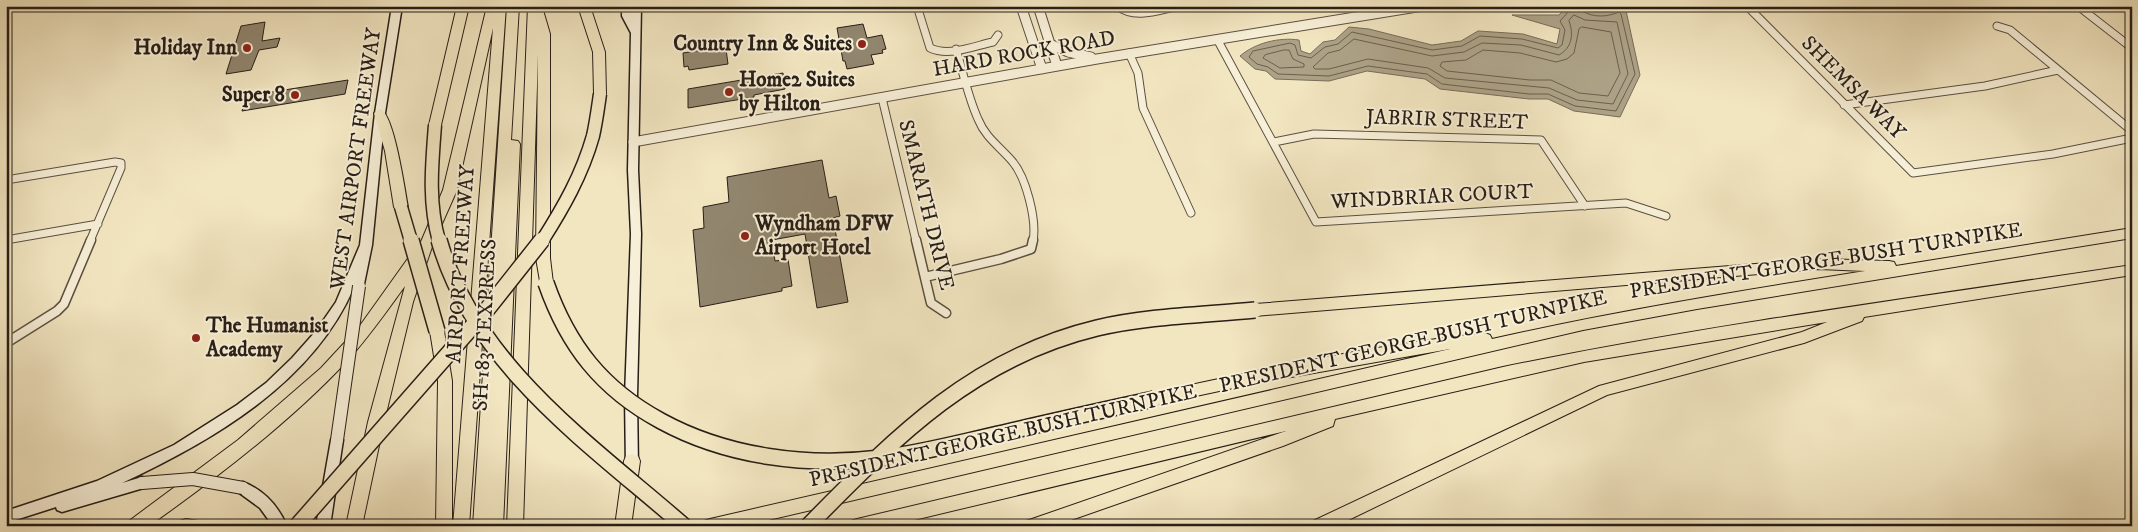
<svg xmlns="http://www.w3.org/2000/svg" width="2138" height="532" font-family="'IM FELL DW Pica',serif">
  <style>
    .water { fill: #ada287; stroke: #776d5a }
    .lines { fill: none; stroke-linecap: round; stroke-linejoin: round }
    .shore { stroke: #6a604e; stroke-width: 1 }
    .building { fill: #91866f; stroke: #271e16 }
    .minor-far1-casing { stroke: #5a5041; stroke-width: 9 }
    .minor-casing { stroke: #5a5041; stroke-width: 11 }
    .tertiary-casing { stroke: #5a5041; stroke-width: 11 }
    .secondary-casing { stroke: #271e16; stroke-width: 3 }
    .motorway-casing { stroke: #271e16; stroke-width: 2 }
    .minor-far1 { stroke: #f7efd7; stroke-width: 7 }
    .minor { stroke: #f7efd7; stroke-width: 8 }
    .tertiary { stroke: #f7efd7; stroke-width: 9 }
    .secondary { fill: #f7efd7; fill-rule: evenodd }
    .motorway { fill: #f2e6c1; fill-rule: evenodd }
    .secondary-bridge-casing { stroke: #271e16; stroke-width: 14; stroke-linecap: butt }
    .motorway-bridge-far1-casing { stroke: #271e16; stroke-width: 15; stroke-linecap: butt }
    .motorway-bridge-casing { stroke: #271e16; stroke-width: 18; stroke-linecap: butt }
    .secondary-bridge { stroke: #f7efd7; stroke-width: 12 }
    .motorway-bridge-far1 { stroke: #f2e6c1; stroke-width: 12 }
    .motorway-bridge { stroke: #f2e6c1; stroke-width: 15 }
    .poi-dot { fill: #8f2418; stroke: #f7efd7; stroke-width: 2 }
    .labels { text-anchor: middle; dominant-baseline: central; stroke-width: 4; stroke-linejoin: round; paint-order: stroke }
    .poi-label { font-size: 21px; font-weight: bold; fill: #271e16; stroke: #f7efd7; text-anchor: end }
    .street-label { font-size: 21px; fill: #271e16; stroke: #f7efd7 }
  </style>
  <rect width="100%" height="100%" fill="#f2e6c1"/>
  <filter id="stains"><feTurbulence type="fractalNoise" baseFrequency=".004" numOctaves="4"/><feColorMatrix values="0 0 0 0 .2 0 0 0 0 .09 0 0 0 0 .02 0 0 0 .5 -.17"/></filter>
  <radialGradient id="worn" r=".72"><stop offset=".6" stop-color="#630" stop-opacity="0"/><stop offset="1" stop-color="#630" stop-opacity=".3"/></radialGradient>
  <path class="water" d="M1567,6L1606,11L1625,6L1640,75L1620,117L1574,111L1548,99H1529L1440,89L1425,79L1367,71L1329,81L1275,79L1266,71L1255,69L1240,56C1255,43 1279,37 1299,40L1301,51L1310,54L1323,42L1335,40L1349,27L1369,29L1432,45L1461,41L1478,31L1523,34L1557,44L1560,29L1512,15H1559Z"/>
  <g class="lines">
    <path class="shore" d="M1570,6L1569,11L1560,21L1565,30L1562,45L1558,48L1522,39L1480,36L1462,46L1432,50L1352,32L1338,44L1325,47L1311,58L1298,55L1295,45L1290,43L1253,51L1249,57L1257,64L1268,67L1278,74L1329,76L1368,66L1427,74L1442,84L1529,94H1548L1575,106L1616,111L1635,74L1621,14L1619,12C1607,17 1594,18 1582,11L1581,6
      M1574,15L1585,20L1617,22L1628,74L1613,104L1577,100L1549,88L1445,78L1428,68L1368,59L1329,69H1315L1313,67L1328,53L1340,50L1354,39L1432,56L1464,52L1482,43L1521,45L1559,55C1572,48 1574,34 1569,21Z
      M1582,27L1611,32L1620,73L1608,96L1579,93L1551,80H1530L1447,71L1440,66L1442,62L1466,60L1483,50L1520,53L1556,62L1567,59L1574,53L1579,29Z
      M1284,50H1289L1293,59L1304,64V67L1280,68L1263,58L1265,55Z"/>
  </g>
  <path class="building" d="M265,22L262,41L280,38L277,47L259,50L251,70L226,74L241,26Z
    M863,24L867,38L882,35L886,49L882,50L883,53L871,55L874,64L847,69L845,61H843L837,28Z
    M709,49L710,52L726,49L728,64L689,70L688,66L684,67L683,53Z
    M783,73L785,89L754,95V97L688,108V89Z
    M348,80L345,94L242,111L246,96Z
    M822,160L829,198L836,196L840,216L833,218L848,302L817,308L805,234L772,240L775,261L788,259L792,286L782,288V291L700,307L693,230L704,228L703,207L729,202L727,177Z"/>
  <g class="lines">
    <g class="minor-far1-casing">
      <path id="minor-far1" d="M917,6L930,48C949,57 974,46 993,42L998,35
        M1117,6C1135,20 1159,10 1179,6
        M1747,6L1913,173L2053,154L2132,138
        M2078,6L2132,48
        M1997,26L2010,30L2132,131
        M1217,39L1316,222L1626,203L1666,216
        M956,49C963,72 968,97 978,119C985,137 1000,147 1012,161C1026,177 1037,220 1033,241
        M1129,53L1138,73L1143,108L1191,213
        M882,98L916,241
        M1844,105L1985,86L2058,70
        M1274,142L1314,134L1541,140L1585,206
        M6,180L115,162L121,163V168L90,241
        M6,240L98,224"/>
    </g>
    <g class="minor-casing">
      <path id="minor" d="M916,240L931,303L946,313
        M925,277L1001,259L1031,249L1033,240
        M6,343L57,311L64,304L91,240"/>
    </g>
    <g class="tertiary-casing">
      <path id="tertiary" d="M1021,6L1042,69
        M1038,6L1057,66
        M6,12L9,6
        M1050,44L1068,52L1091,57
        M633,142L1097,59L1423,6"/>
    </g>
    <g class="secondary-casing">
      <path id="secondary" d="M392,6H402L385,113L372,245L363,289L359,290L354,287C313,383 212,441 122,483L142,477L147,479L148,483L147,487L62,512L57,510L56,507L6,523V511L97,481L174,445L237,405L266,383L292,358L316,331L336,302L360,245L375,113Z
        M622,6H641L638,170L641,234L637,396L638,469L637,473L632,475L627,473L626,469L625,396L631,234L628,170L631,33L622,16Z
        M337,435L341,436L343,440L330,526H316L331,440L333,436Z
        M243,482C264,490 278,506 287,526H273L260,508L238,492L236,488L238,484Z"/>
    </g>
    <g class="motorway-casing">
      <path id="motorway" d="M457,6H469L441,125L435,129L429,125Z
        M487,6H506L469,526H453L493,28L457,190L433,244L413,302L384,422L362,526H346L368,422L405,286C386,312 368,338 346,362C292,420 218,477 153,523L149,526H127L129,521L238,440L321,368L359,327L409,257L415,256L443,190Z
        M507,6H519L511,140L518,141L520,144L503,526H473Z
        M528,6H540V9L543,10L550,34V258L553,283L551,287L546,288L541,287L536,258L538,54L523,526H507Z
        M578,6H590L605,52L606,94L600,98L594,94L593,52Z
        M380,109C394,113 405,191 408,207L406,210H396L394,207L385,151L374,113Z
        M2132,228V238L1697,309L1583,330L743,526H702L704,521L710,519L1450,349L1252,384L1154,405L1149,403L1146,399L1149,395L1154,393C1263,369 1374,345 1485,333L1490,335L1492,339C1616,311 1740,291 1865,271L1819,269L1255,316L1250,314L1248,310L1250,306L1255,304L1819,259L1889,261L1894,262L1896,266Z
        M2132,265V275L1864,317L1862,321L1804,343L1607,395L1336,526H1311L1313,521L1599,386L1802,332L1827,322L1584,362L1335,419L1333,426L1283,446L1054,526H1024L1026,521L1032,519L1286,431L889,526H849L851,521L857,519L1503,367C1711,324 1922,297 2132,265Z
        M437,325L442,327L444,331L452,381V526H436L438,381L430,331L432,327Z
        M632,454L638,456L640,461L631,526H615L624,461L626,456Z
        M186,519L198,521L200,526H178L180,521Z"/>
    </g>
    <use href="#minor-far1" class="minor-far1"/>
    <use href="#minor" class="minor"/>
    <use href="#tertiary" class="tertiary"/>
    <use href="#secondary" class="secondary"/>
    <use href="#motorway" class="motorway"/>
    <g class="secondary-bridge-casing">
      <path id="secondary-bridge" d="M337,440L359,286
        M142,483L193,479L243,488"/>
    </g>
    <g class="motorway-bridge-far1-casing">
      <path id="motorway-bridge-far1" d="M435,125C432,164 428,202 439,241
        M401,207L411,241
        M542,241C563,208 582,175 593,136C596,123 598,108 600,94"/>
    </g>
    <g class="motorway-bridge-casing">
      <path id="motorway-bridge" d="M411,240L437,331
        M439,240C474,365 590,444 684,526
        M546,283C568,346 602,389 661,421C727,457 807,467 881,458C922,453 962,442 1003,433C1053,421 1104,410 1154,399
        M297,526L485,312L542,240
        M808,526C895,438 972,358 1097,328C1148,316 1203,315 1255,310"/>
    </g>
    <use href="#secondary-bridge" class="secondary-bridge"/>
    <use href="#motorway-bridge-far1" class="motorway-bridge-far1"/>
    <use href="#motorway-bridge" class="motorway-bridge"/>
  </g>
  <g class="poi-dot">
    <circle cx="862" cy="44" r="5"/>
    <circle cx="247" cy="48" r="5"/>
    <circle cx="729" cy="92" r="5"/>
    <circle cx="295" cy="95" r="5"/>
    <circle cx="745" cy="236" r="5"/>
    <circle cx="196" cy="338" r="5"/>
  </g>
  <g class="labels">
    <g class="poi-label">
      <text x="852" y="44">Country Inn &amp; Suites</text>
      <text x="237" y="48">Holiday Inn</text>
      <text x="739" y="80" text-anchor="start">Home2 Suites<tspan x="739" dy="24">by Hilton</tspan></text>
      <text x="285" y="95">Super 8</text>
      <text x="755" y="224" text-anchor="start">Wyndham DFW<tspan x="755" dy="24">Airport Hotel</tspan></text>
      <text x="206" y="326" text-anchor="start">The Humanist<tspan x="206" dy="24">Academy</tspan></text>
    </g>
    <g class="street-label">
      <text transform="translate(1024 54) rotate(-10)">HARD ROCK ROAD</text>
      <text transform="translate(1853 88) rotate(45)">SHEMSA WAY</text>
      <text transform="translate(1447 120) rotate(2)">JABRIR STREET</text>
      <text transform="translate(356 159) rotate(-82)">WEST AIRPORT FREEWAY</text>
      <text transform="translate(1432 197) rotate(-3)">WINDBRIAR COURT</text>
      <text transform="translate(926 205) rotate(76)">SMARATH DRIVE</text>
      <text transform="translate(1826 261) rotate(-9)">PRESIDENT GEORGE BUSH TURNPIKE</text>
      <text transform="translate(461 264) rotate(-86)">AIRPORT FREEWAY</text>
      <text transform="translate(485 325) rotate(-87)">SH 183 TEXPRESS</text>
      <text transform="translate(1413 342) rotate(-13)">PRESIDENT GEORGE BUSH TURNPIKE</text>
      <text transform="translate(1003 436) rotate(-13)">PRESIDENT GEORGE BUSH TURNPIKE</text>
    </g>
  </g>
  <rect width="2138" height="532" fill="none" stroke="#f2e6c1" stroke-width="25"/>
  <rect x="8" y="8" width="2123" height="517" fill="none" stroke="#271e16" stroke-width="2.5"/>
  <rect x="12" y="12" width="2113" height="507" fill="none" stroke="#271e16"/>
  <rect width="100%" height="100%" filter="url(#stains)"/>
  <rect width="100%" height="100%" fill="url(#worn)"/>
</svg>
